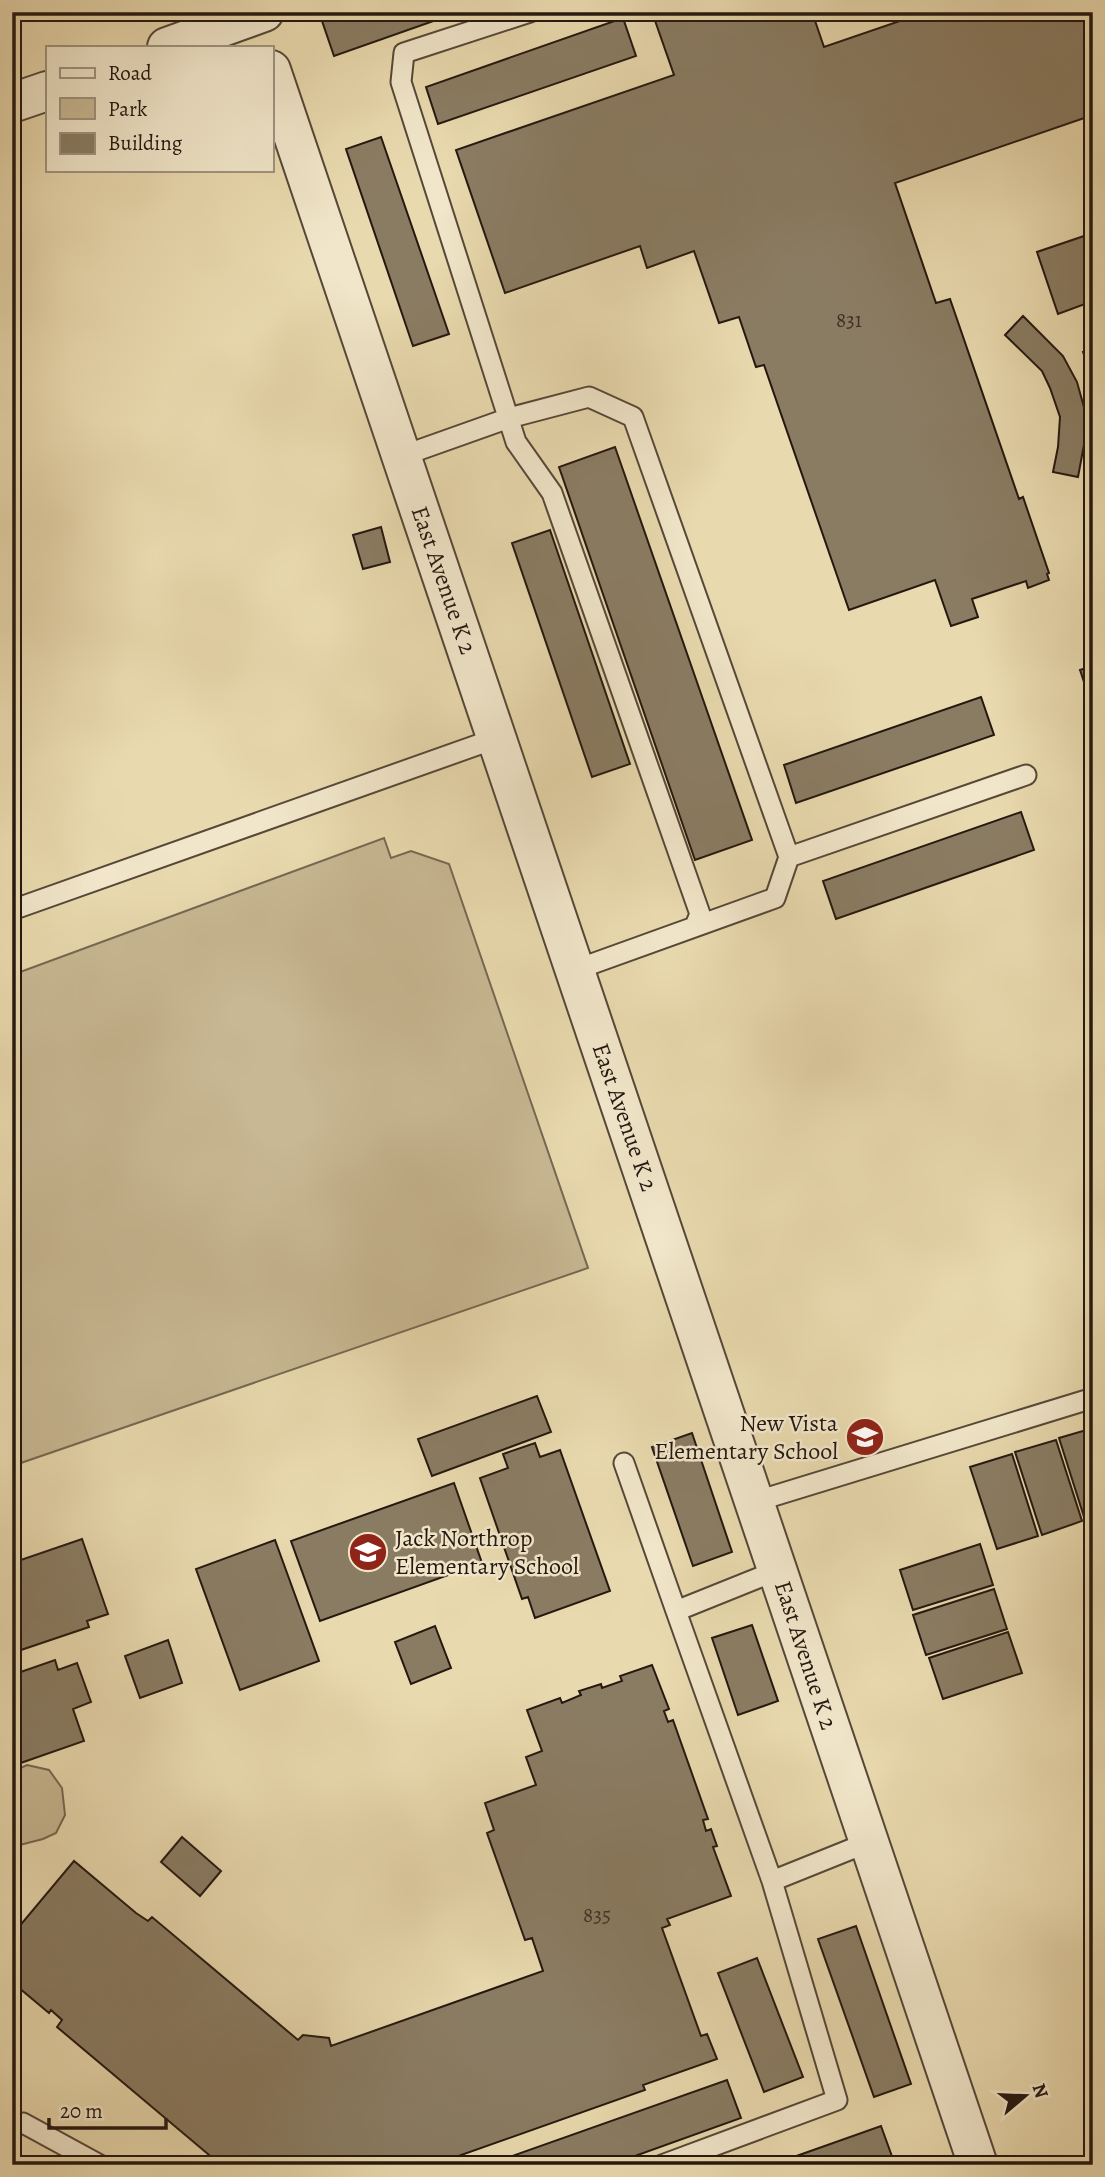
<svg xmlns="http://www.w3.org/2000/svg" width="1105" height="2177" font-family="Alegreya,serif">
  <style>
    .green { fill: #c8b893; stroke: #766852; stroke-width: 2 }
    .building { fill: #8a7c63; stroke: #241811; stroke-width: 2 }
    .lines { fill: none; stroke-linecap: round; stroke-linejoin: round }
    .lane-casing { stroke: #554838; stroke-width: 23 }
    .street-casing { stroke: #554838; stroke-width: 42 }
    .lane { stroke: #f1e6ca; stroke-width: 19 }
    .street { stroke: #f1e6ca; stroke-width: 38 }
    .labels { text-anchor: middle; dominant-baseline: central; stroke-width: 5; stroke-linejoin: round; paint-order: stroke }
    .number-label { font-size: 21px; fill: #3e3126 }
    .street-label { font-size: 24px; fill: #241811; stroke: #f1e6ca }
    .poi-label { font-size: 24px; fill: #241811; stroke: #f1e6ca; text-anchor: end }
  </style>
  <rect width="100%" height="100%" fill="#e9d9ae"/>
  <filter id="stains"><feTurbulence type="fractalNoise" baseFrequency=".00286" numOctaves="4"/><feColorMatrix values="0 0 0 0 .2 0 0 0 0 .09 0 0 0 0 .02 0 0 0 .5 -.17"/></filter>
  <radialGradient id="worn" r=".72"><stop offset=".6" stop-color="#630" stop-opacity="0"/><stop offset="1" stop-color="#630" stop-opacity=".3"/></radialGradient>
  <path class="green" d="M384,838L391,858L411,851L449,864L588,1268L12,1466V975Z
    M27,1765L49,1770L62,1788L65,1815L56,1833L43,1839L12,1847V1772Z"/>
  <path class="building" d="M337,12H459L334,56L321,18Z
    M652,12H812L824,47L926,12H1093V115L895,183L936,303L950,299L1019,499L1023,497L1049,573L1047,574L1049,580L1028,588L1026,581L972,599L978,617L951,626L935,580L849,610L764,365L756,367L739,317L719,323L694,251L647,268L640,246L505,293L456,150L674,75Z
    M623,18L636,56L438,124L426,87Z
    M381,137L449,334L413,346L346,149Z
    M1093,233V301L1058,314L1037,252Z
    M1023,316L1063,356L1077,382L1085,411L1086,434L1078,477L1053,472L1058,447L1060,417L1050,388L1042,371L1005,335Z
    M1093,349V381L1083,352Z
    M615,447L752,840L695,860L559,467Z
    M381,527L390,562L363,569L353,535Z
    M550,530L630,764L592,777L512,543Z
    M1093,666V709L1080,670Z
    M981,697L994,735L796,803L784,765Z
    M1021,812L1034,850L836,919L823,881Z
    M537,1396L551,1432L432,1476L418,1439Z
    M1093,1428V1518L1085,1520L1059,1438Z
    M692,1433L732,1552L693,1566L652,1447Z
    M1056,1440L1082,1521L1042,1535L1015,1452Z
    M535,1443L540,1457L560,1450L610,1591L535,1618L528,1597L522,1599L480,1478L508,1468L503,1454Z
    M1012,1454L1038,1536L997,1549L970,1467Z
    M454,1483L482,1563L320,1621L291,1541Z
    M82,1539L108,1614L87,1621L89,1627L12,1653V1563Z
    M275,1540L319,1661L240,1690L196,1569Z
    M980,1544L993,1585L913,1610L900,1570Z
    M994,1589L1007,1629L926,1655L913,1615Z
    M752,1625L778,1701L738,1715L712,1638Z
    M435,1626L451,1668L411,1684L395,1642Z
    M1008,1632L1022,1673L943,1699L929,1658Z
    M168,1640L182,1683L140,1698L125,1656Z
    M55,1660L58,1670L77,1663L91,1702L73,1709L84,1741L12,1766V1675Z
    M652,1665L669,1709L664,1711L668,1722L673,1720L708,1819L703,1820L706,1831L711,1829L717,1846L713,1847L731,1896L667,1919L670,1925L662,1928L701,2036L707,2034L717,2059L643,2085L645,2090L433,2165H221L57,2027L62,2020L51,2010L49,2013L12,1982V1935L74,1861L136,1913L148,1921L152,1917L298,2040L303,2035L329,2038L331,2046L543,1971L532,1938L525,1940L487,1833L494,1830L485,1803L536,1785L526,1757L542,1751L527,1710L560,1698L562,1703L581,1695L579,1691L601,1684L602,1688L622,1681L620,1676Z
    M182,1837L221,1871L200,1896L161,1862Z
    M856,1926L911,2084L874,2097L818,1939Z
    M757,1958L803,2077L764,2092L718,1973Z
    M727,2080L741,2118L610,2165H487Z
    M881,2126L894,2162L887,2165H771Z"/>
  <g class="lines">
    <g class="lane-casing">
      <path id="lane" d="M530,12L404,53L401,82L516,442L552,493L700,914L695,926
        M402,456L509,418L589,397L633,417L789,857L775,898L575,970
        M789,857L1026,775
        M12,910L497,738
        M624,1463L676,1611
        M754,1502L1093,1398
        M778,1570L676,1611L772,1881L869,1842
        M12,2127L23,2123L100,2165
        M662,2165L837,2100L772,1881"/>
    </g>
    <g class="street-casing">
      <path id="street" d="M167,47L264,12
        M271,70L978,2165
        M12,103L47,91"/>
    </g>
    <use href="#lane" class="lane"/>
    <use href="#street" class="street"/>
  </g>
  <defs>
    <g id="school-disc" transform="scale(2.0125)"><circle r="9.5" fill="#8f2418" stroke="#f1e6ca"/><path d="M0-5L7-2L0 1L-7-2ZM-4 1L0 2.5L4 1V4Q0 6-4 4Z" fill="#fff"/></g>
  </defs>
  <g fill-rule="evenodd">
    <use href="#school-disc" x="865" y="1437"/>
    <use href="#school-disc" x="368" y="1552"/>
  </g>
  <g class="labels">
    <g class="number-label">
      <text x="849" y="320">831</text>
      <text x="597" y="1915">835</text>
    </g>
    <g class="street-label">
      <text transform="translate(444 580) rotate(71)">East Avenue K 2</text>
      <text transform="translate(625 1117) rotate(71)">East Avenue K 2</text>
      <text transform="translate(806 1655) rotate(72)">East Avenue K 2</text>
    </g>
    <g class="poi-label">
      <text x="838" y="1423">New Vista<tspan x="838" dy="28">Elementary School</tspan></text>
      <text x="395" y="1538" text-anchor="start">Jack Northrop<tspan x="395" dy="28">Elementary School</tspan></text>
    </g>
  </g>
  <rect width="1105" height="2177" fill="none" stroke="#e9d9ae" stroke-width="42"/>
  <rect x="14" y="14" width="1077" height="2149" fill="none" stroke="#241811" stroke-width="3.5"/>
  <rect x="21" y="21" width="1063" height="2135" fill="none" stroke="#241811" stroke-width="2"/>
  <rect x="46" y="46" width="228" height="126" fill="#f1e6ca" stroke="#9f9480" stroke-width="2"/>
  <rect x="60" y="68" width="35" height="10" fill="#f1e6ca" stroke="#9f9480" stroke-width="2"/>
  <text x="108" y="80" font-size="21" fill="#241811">Road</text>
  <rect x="60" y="98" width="35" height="21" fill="#c8b893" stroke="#9f9480" stroke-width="2"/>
  <text x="108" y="116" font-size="21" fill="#241811">Park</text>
  <rect x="60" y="133" width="35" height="21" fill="#8a7c63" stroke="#9f9480" stroke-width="2"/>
  <text x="108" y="150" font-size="21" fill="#241811">Building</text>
  <g transform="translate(1025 2096) rotate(71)" stroke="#f1e6ca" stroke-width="5" paint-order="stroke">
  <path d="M0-5L12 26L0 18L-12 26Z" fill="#241811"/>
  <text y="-10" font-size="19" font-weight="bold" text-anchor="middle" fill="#241811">N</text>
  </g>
  <path d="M49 2118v10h117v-10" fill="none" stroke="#241811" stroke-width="3.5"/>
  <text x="60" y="2118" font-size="21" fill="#241811" stroke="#f1e6ca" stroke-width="5" paint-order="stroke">20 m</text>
  <rect width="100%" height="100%" filter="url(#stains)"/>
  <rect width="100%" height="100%" fill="url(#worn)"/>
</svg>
